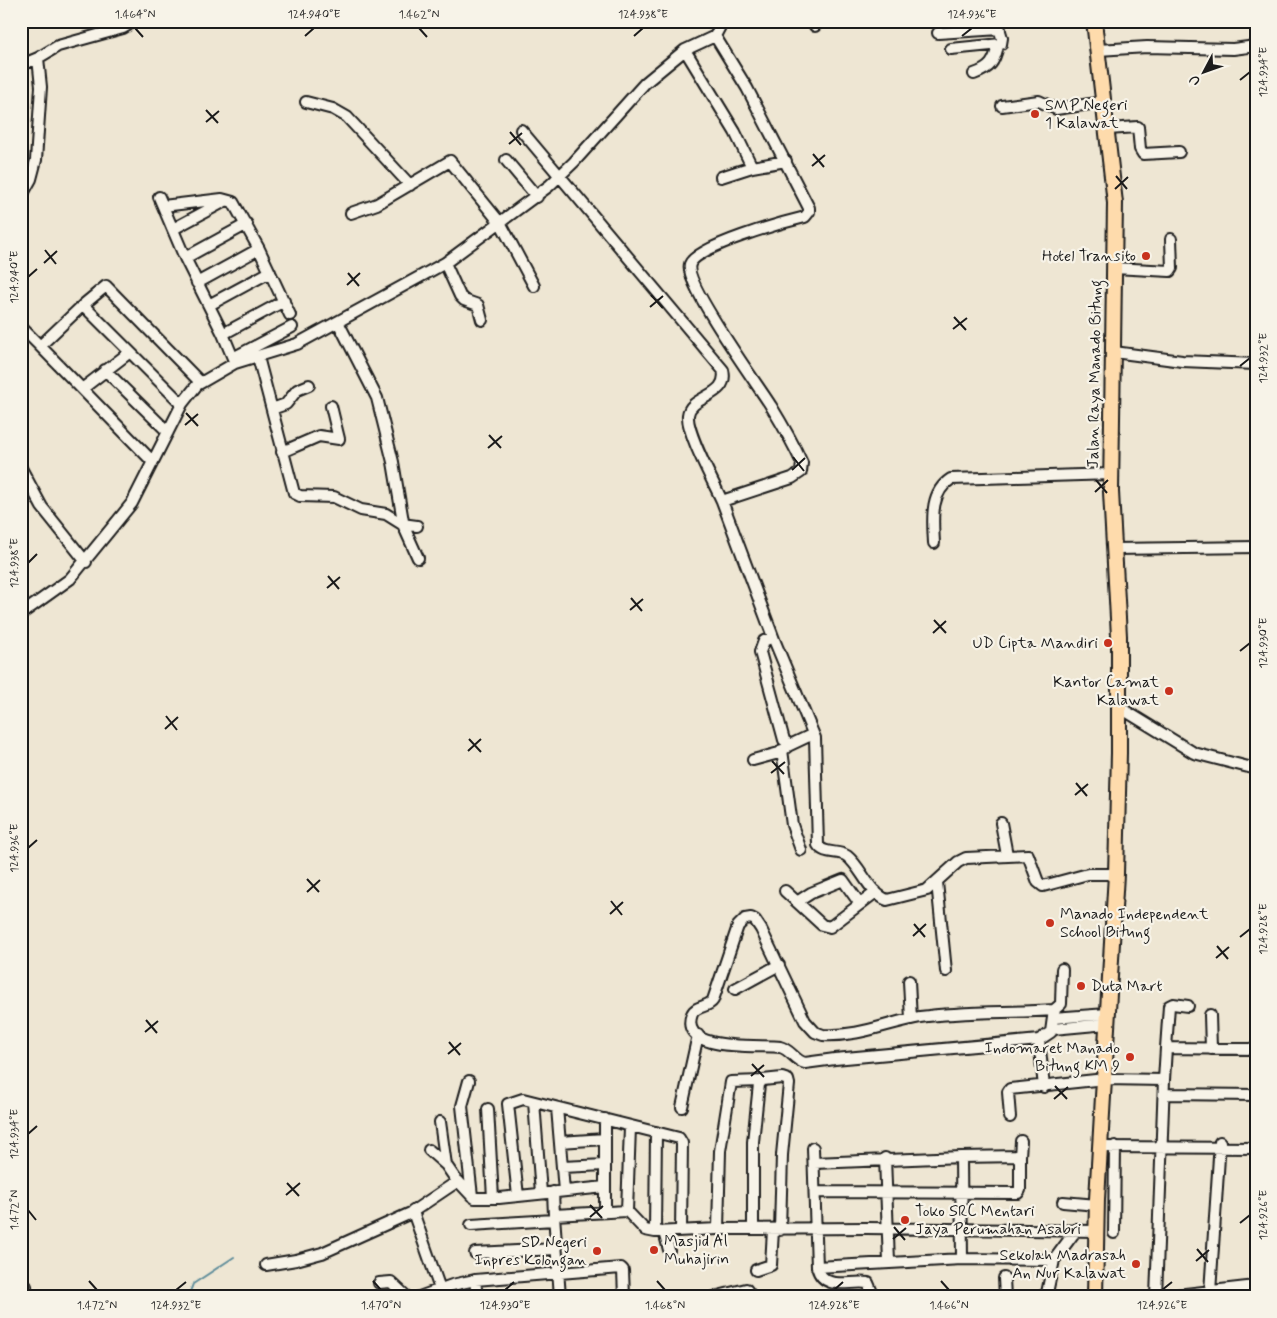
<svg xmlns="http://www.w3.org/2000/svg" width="1277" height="1318" font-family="Mynerve,sans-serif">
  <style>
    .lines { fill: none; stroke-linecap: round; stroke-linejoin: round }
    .stream { stroke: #618e9b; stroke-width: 2 }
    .minor-casing { stroke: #1c1c1c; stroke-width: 14 }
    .highway-casing { stroke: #1c1c1c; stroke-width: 18 }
    .minor { stroke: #f7f3e8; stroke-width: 10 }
    .highway { stroke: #fedbac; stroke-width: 14 }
    .ticks { fill: none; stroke: #1c1c1c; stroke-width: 2 }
    .poi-dot { fill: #c8321e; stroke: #f7f3e8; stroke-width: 2 }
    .labels { text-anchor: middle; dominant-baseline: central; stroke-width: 4.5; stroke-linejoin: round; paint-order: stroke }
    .poi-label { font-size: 16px; fill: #1c1c1c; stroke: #f7f3e8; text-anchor: end }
    .street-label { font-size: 16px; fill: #1c1c1c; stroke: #f7f3e8 }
    .neatline { fill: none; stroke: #1c1c1c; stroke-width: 2 }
    .ticks-label { font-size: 12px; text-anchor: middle; fill: #1c1c1c }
  </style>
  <rect width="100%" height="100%" fill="#eee6d3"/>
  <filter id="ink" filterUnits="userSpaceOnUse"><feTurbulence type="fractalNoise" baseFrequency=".02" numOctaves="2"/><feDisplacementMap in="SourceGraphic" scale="10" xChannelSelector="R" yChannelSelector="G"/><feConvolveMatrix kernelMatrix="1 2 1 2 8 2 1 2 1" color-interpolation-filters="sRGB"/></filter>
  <g filter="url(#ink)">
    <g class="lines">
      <path class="stream" d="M188,1297L193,1284L234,1257"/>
      <g class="minor-casing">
        <path id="minor" d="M815,26V21
          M938,33L1000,29
          M715,36L747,88L809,208V212L805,217C784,222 697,246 690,264C683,283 758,385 771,406C782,424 793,443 802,463L801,472L792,478L722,501L775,642L815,738L818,845C824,855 838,850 847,856C862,868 868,892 887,900L927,890L958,862L966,858L1028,855L1038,882L1043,886L1088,874H1116
          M951,49L1001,44L1002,38L997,21
          M685,50L735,132L752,167
          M1098,50L1147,47L1233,49L1256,46
          M21,65L38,58
          M974,74C991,68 994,62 998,46
          M306,102L333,109L347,117L410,185
          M1002,106L1039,101L1056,109L1104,102
          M1108,129L1138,127L1140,149L1143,154L1179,152
          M521,130L723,370C730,397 690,395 688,415C686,432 714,483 722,501
          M506,160L537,197
          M721,177L752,167L786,161
          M21,197L31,179L36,160L41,87L38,58L58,46L123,28L128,25V21
          M159,197L185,258L223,334L235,363
          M163,206L222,199L233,202L259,249L290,315
          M351,213L377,204L450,161L501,224L534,286
          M173,229L225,201
          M185,258L247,224
          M445,263L460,296L464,300L478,305L482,320
          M1114,268L1170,271L1172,268L1171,239
          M197,283L259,249
          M83,305L106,286L200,382
          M209,305L270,272
          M338,322L377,398L393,462L404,527L418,558
          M21,327L40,346
          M223,334L284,301
          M1114,352L1182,361L1256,364
          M258,357L294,493L300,496L334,497L361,510L386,514L402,524L417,526
          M233,358L292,327
          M105,370L168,432
          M82,389L40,346L83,305L130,352
          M272,409L286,404L297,390L309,385
          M282,452L319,436L339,439L331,406
          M152,461L82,389L130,352L182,404
          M21,468L42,507L86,562
          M934,543C933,521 929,493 951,479L1112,474
          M1114,549L1256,547
          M21,614L70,579L132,503L182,404L197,385L235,363L297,344L445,263L549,186L574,162L645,83L685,50L715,36L723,21
          M773,637L764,641L760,652L784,740L790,745L809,736L815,738
          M1119,707L1194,753L1256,769
          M782,750L792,825L801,850
          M753,760L779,753L787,747
          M1001,823L1007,855
          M937,882L946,971
          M785,891L822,925L830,927L876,892
          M797,902L811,893L843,880L860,904
          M909,981L911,1019
          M735,989L779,965
          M1054,1010L1051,1032L1039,1040L835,1059L805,1063C795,1061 790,1049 780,1047C763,1044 677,1054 692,1014C696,1005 708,1008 713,1000L738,926L745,919L751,918L755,920L761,929L805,1021L815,1032L823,1035C858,1037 887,1023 920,1017C965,1011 1010,1013 1054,1010L1061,1004L1062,969
          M1210,1015L1211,1049
          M1053,1018L1107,1014
          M1053,1029L1107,1024
          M1039,1040L1044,1087
          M1166,1048L1169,1006L1173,1004L1188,1006
          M1164,1080L1166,1048L1256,1049
          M469,1081L462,1106L472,1196L475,1198H499L605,1187
          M1165,1094L1256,1095
          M534,1102L541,1193
          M682,1107L698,1035
          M557,1108L564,1191
          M488,1109L493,1198
          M1010,1117L1008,1092L1010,1089L1105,1079L1164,1080L1156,1297
          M605,1119V1212
          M440,1122L446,1165
          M560,1142L605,1139
          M1101,1147L1256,1148
          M813,1148L817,1267L962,1259L1054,1260
          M429,1150L446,1165L457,1181
          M961,1157L1020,1156L1021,1141
          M885,1158L889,1262
          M814,1163L961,1157L962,1259
          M562,1167L605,1165
          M553,1192L554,1215
          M816,1192L1018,1193L1020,1190V1156
          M518,1196L508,1104L523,1099L679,1138L682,1143L681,1231
          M1063,1202L1097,1205
          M627,1211L630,1127
          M412,1212L458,1181L472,1196
          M471,1225L554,1220
          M718,1229L720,1151L731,1082L761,1081
          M753,1229V1142L759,1084L763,1080L782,1078L788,1080L789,1084L782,1155L780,1230
          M655,1232L656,1132
          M664,1232L669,1250
          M1114,1233L1115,1146
          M475,1253L556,1249
          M266,1265L296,1260L322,1253L413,1212L440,1289
          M817,1267C824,1292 850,1280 868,1283L874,1297
          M756,1270L771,1265L773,1230
          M1004,1278L1005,1297
          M475,1280L477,1297
          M379,1283L391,1282L407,1297
          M21,1287L26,1286L27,1297
          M1210,1292L1220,1142
          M419,1297L452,1285L475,1280L621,1268L623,1270L624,1297
          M560,1297L554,1215L627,1211L645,1230L655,1232L718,1229L867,1228L1096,1231
          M714,1297L746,1289L752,1297
          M1041,1297L1047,1293L1054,1260L1077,1229
          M1159,1297L1256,1286"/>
      </g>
      <g class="highway-casing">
        <path id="highway" d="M1094,21L1115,203L1111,492L1119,636V753L1116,874L1097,1199L1095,1297"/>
      </g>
      <use href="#minor" class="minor"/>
      <use href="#highway" class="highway"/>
    </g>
  </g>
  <path class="ticks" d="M135,28L143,37M419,28L427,37M305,36L314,28M634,36L643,28M962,36L972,28M1240,80L1250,72M206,110L218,123M206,122L219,111M510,132L521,145M509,144L522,133M813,154L824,167M812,166L825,155M1116,176L1127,189M1115,189L1128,177M45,250L56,264M44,263L57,251M348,273L359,286M28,277L37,269M347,285L360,273M651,295L663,308M650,307L663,296M954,317L966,330M953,329L967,318M1240,366L1250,358M186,413L198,426M185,425L198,414M489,435L501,448M488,448L502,436M793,457L804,471M792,470L805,458M1096,480L1107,493M1095,492L1108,480M28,563L37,554M328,576L339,589M327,588L340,577M631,598L642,611M630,610L643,599M934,620L946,633M933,633L946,621M1240,651L1250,643M166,716L177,730M165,729L178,717M469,739L481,752M468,751L481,739M772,761L784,774M771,773L785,762M1076,783L1087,796M1075,795L1088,784M28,848L37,840M307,879L319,892M307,892L320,880M611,901L622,915M610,914L623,902M914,924L925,937M913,936L926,924M1240,937L1250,929M1217,946L1228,959M1216,958L1229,947M146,1020L157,1033M145,1032L158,1021M449,1042L460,1055M448,1054L461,1043M752,1064L764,1077M751,1076L764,1065M1055,1086L1067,1099M1054,1099L1068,1087M28,1134L37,1126M287,1183L299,1196M286,1195L300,1183M590,1205L602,1218M28,1210L36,1220M590,1217L603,1206M1240,1223L1250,1215M894,1227L905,1240M893,1239L906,1228M1197,1249L1208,1262M1196,1261L1209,1250M89,1281L97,1290M373,1281L381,1290M657,1281L665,1290M941,1281L949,1290M176,1290L186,1282M505,1290L514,1282M834,1290L843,1282M1162,1290L1172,1282"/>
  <g class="poi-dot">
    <circle cx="1035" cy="114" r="5"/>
    <circle cx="1146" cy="256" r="5"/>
    <circle cx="1108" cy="643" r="5"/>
    <circle cx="1169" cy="691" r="5"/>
    <circle cx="1050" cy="923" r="5"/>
    <circle cx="1081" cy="986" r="5"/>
    <circle cx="1130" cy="1057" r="5"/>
    <circle cx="905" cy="1220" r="5"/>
    <circle cx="654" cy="1250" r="5"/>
    <circle cx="597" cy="1251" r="5"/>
    <circle cx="1136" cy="1264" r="5"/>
  </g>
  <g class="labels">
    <g class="poi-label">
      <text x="1045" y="105" text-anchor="start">SMP Negeri<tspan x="1045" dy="18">1 Kalawat</tspan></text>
      <text x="1136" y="256">Hotel Transito</text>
      <text x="1098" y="643">UD Cipta Mandiri</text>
      <text x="1159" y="682">Kantor Camat<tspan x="1159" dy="18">Kalawat</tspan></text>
      <text x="1060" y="914" text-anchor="start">Manado Independent<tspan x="1060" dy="18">School Bitung</tspan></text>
      <text x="1091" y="986" text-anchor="start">Duta Mart</text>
      <text x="1120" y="1048">Indomaret Manado<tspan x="1120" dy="18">Bitung KM 9</tspan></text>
      <text x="915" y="1211" text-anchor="start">Toko SRC Mentari<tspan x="915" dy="18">Jaya Perumahan Asabri</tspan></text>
      <text x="664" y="1241" text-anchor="start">Masjid Al<tspan x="664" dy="18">Muhajirin</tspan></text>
      <text x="587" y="1242">SD Negeri<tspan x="587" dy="18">Inpres Kolongan</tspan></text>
      <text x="1126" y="1255">Sekolah Madrasah<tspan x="1126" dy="18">An Nur Kalawat</tspan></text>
    </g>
    <g class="street-label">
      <text transform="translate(1095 374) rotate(-89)">Jalan Raya Manado Bitung</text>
    </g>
  </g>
  <rect width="1277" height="1318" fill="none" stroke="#f7f3e8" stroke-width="55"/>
  <g transform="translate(1204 72) rotate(229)" stroke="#f7f3e8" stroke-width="4" paint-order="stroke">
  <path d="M0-4L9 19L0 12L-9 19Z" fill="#1c1c1c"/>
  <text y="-8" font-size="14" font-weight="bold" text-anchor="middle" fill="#1c1c1c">U</text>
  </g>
  <rect x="28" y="28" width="1222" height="1262" class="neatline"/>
  <g class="ticks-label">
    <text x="135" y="18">1.464°N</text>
    <text x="314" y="18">124.940°E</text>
    <text x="419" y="18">1.462°N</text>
    <text x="643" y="18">124.938°E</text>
    <text x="972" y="18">124.936°E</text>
    <text transform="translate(1263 72) rotate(-90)" y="4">124.934°E</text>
    <text transform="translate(14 277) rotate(-90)" y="4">124.940°E</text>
    <text transform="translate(1263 358) rotate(-90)" y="4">124.932°E</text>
    <text transform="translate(14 563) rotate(-90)" y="4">124.938°E</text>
    <text transform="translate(1263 643) rotate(-90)" y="4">124.930°E</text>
    <text transform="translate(14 848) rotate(-90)" y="4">124.936°E</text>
    <text transform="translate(1263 929) rotate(-90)" y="4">124.928°E</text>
    <text transform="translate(14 1134) rotate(-90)" y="4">124.934°E</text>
    <text transform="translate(14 1210) rotate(-90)" y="4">1.472°N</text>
    <text transform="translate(1263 1215) rotate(-90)" y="4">124.926°E</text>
    <text x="97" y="1309">1.472°N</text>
    <text x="176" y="1309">124.932°E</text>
    <text x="381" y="1309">1.470°N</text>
    <text x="505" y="1309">124.930°E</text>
    <text x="665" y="1309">1.468°N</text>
    <text x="834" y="1309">124.928°E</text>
    <text x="949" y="1309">1.466°N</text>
    <text x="1162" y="1309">124.926°E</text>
  </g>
</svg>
